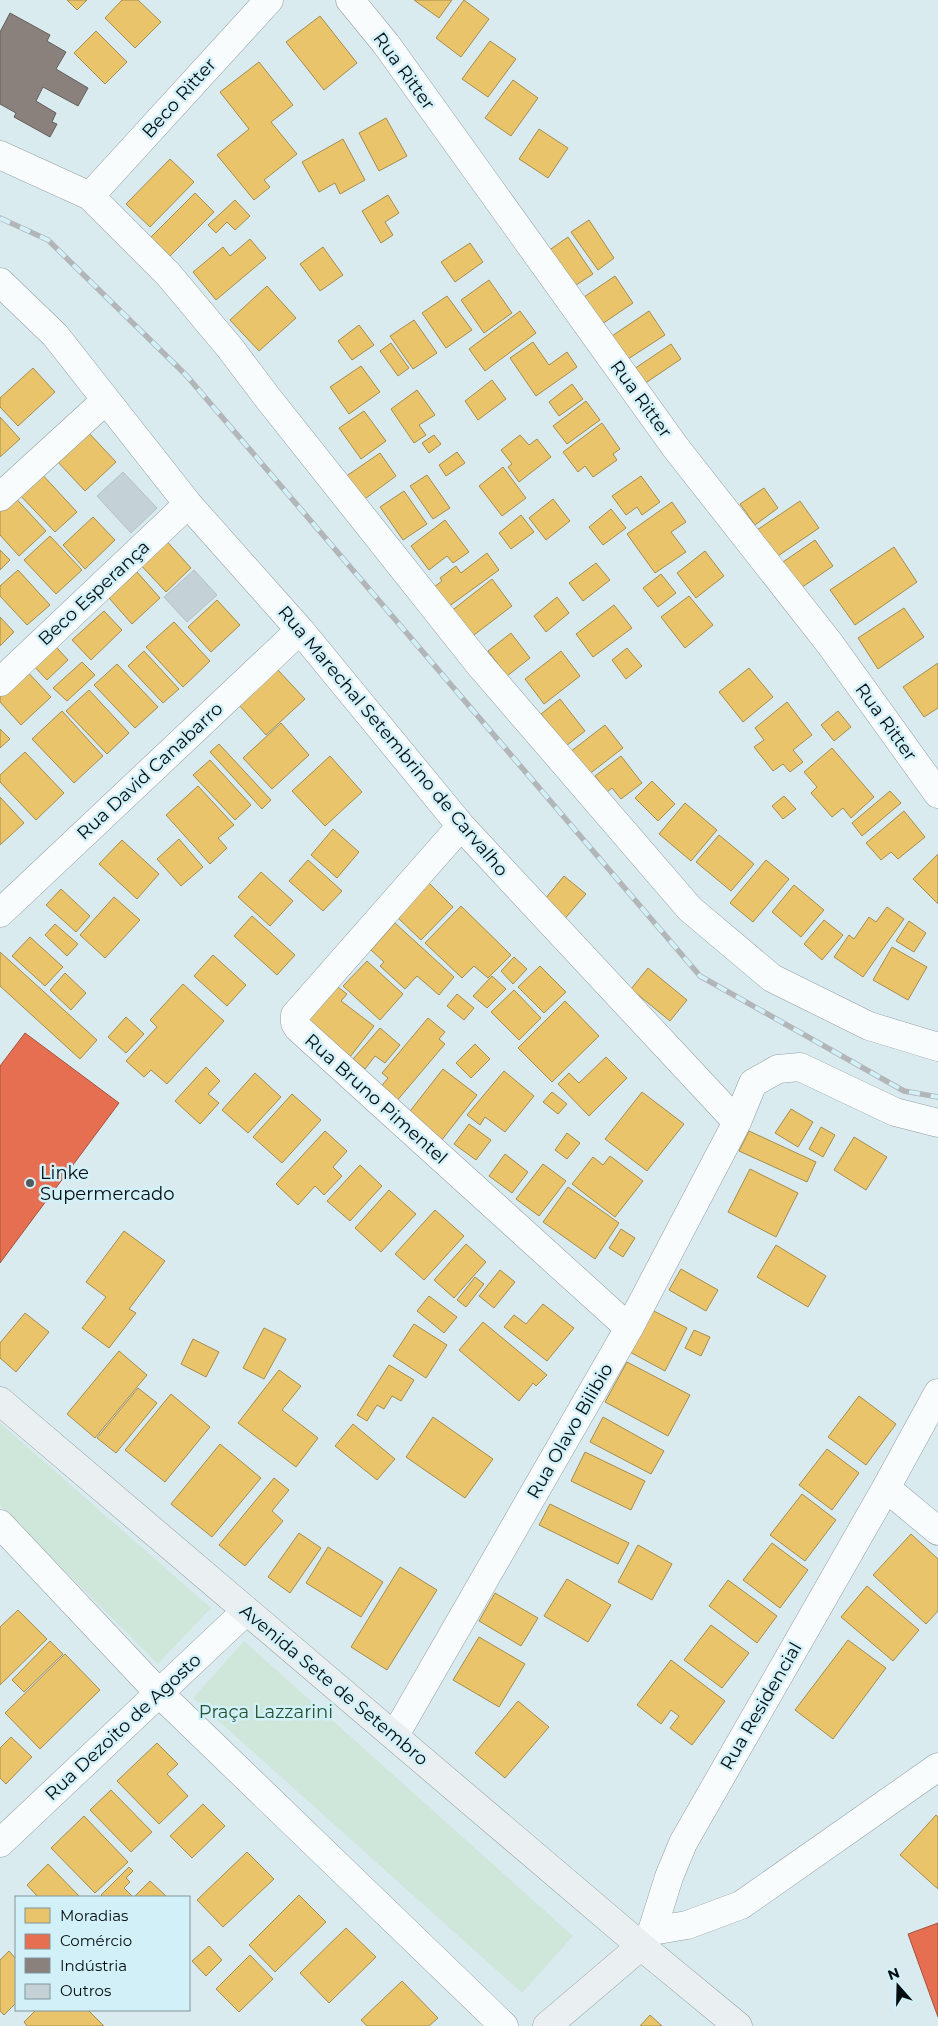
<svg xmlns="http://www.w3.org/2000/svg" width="938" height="2026" font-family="Montserrat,sans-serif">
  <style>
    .green { fill: #cfe6db }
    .homes { fill: #e9c46a; stroke: #a48d4f }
    .shops { fill: #e76f51; stroke: #a3523e }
    .industry { fill: #8a817c; stroke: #625e5c }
    .building { fill: #c4d1d7; stroke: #b5c0c6 }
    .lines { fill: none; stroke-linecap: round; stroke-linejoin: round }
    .street-casing { stroke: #919ea2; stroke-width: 29 }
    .secondary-casing { stroke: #919ea2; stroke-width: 29 }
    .street { stroke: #f9fcfd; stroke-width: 28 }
    .secondary { stroke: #eaf0f1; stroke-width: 28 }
    .rail-casing { stroke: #b2b6b8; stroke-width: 5.5 }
    .rail { stroke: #d2f0f8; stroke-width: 4; stroke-dasharray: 11; stroke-linecap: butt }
    .poi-dot { fill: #4f5b5e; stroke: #d2f0f8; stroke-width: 2 }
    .labels { text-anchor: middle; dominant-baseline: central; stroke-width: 5; stroke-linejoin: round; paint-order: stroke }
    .street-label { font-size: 18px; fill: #040d10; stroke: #d2f0f8 }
    .poi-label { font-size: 18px; fill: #040d10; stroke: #d2f0f8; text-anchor: start }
    .park-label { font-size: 18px; fill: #23532f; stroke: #d2f0f8 }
  </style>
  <rect width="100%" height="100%" fill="#daebf0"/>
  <path class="green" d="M0,1423L211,1608L158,1664L0,1506Z
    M244,1641L573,1936L522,1993L193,1698Z"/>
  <path class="homes" d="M67,0H87L77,10Z
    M122,0H138L161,22L135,48L105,18Z
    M414,0H452L439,18Z
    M464,0L489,19L461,57L436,38Z
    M320,16L357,63L324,90L286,42Z
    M96,31L127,62L105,84L74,53Z
    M490,41L516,59L488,97L462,79Z
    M259,62L293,105L271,122L297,154L264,180L270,187L254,200L217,155L249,129L220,92Z
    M513,80L538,98L511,136L485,118Z
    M386,118L407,156L379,171L359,133Z
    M539,129L568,148L548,178L519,159Z
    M343,139L365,180L340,194L335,183L319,192L302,162Z
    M170,159L194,182L150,227L126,204Z
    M195,193L214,212L170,256L151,237Z
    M388,195L399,213L385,222L393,235L381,243L362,211Z
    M235,200L250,216L235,230L227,222L216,233L208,225Z
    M589,220L614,258L598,270L571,232Z
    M568,237L593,274L573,287L548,251Z
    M250,239L266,258L216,300L193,272L223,247L230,256Z
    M470,243L483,262L455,282L441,262Z
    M323,247L343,275L320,291L300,264Z
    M615,276L633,303L602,324L584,297Z
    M489,280L512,313L484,333L461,300Z
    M267,286L296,318L259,351L230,320Z
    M447,296L472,330L446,348L422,313Z
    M520,311L536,333L485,371L469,349Z
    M649,311L665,335L625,361L609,338Z
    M414,320L437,353L413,369L390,336Z
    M359,325L374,345L352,360L338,341Z
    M533,342L549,365L567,352L577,367L536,396L510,358Z
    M391,343L409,368L398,376L380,351Z
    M671,344L681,359L644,384L634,369Z
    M361,366L380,392L349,414L330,387Z
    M33,368L55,392L18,426L0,407V398Z
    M492,380L506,399L478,420L465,401Z
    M572,384L583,399L559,416L549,402Z
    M417,390L435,415L419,425L426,435L414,443L391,409Z
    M586,401L600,420L567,444L553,426Z
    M364,411L386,441L361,459L339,428Z
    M0,417L20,439L0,457Z
    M602,423L620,449L613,454L617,460L593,477L585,466L578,472L563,452Z
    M87,431L116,462L85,491L56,460Z
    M434,435L441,444L429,453L422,443Z
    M520,435L529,445L537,439L551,457L519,482L508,467L512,464L501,450Z
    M457,452L465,463L446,476L439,465Z
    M380,453L396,476L362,501L345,477Z
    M503,467L526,498L502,516L479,486Z
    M39,471L77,512L55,532L17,492Z
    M427,475L450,508L433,519L410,486Z
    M641,476L660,502L642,515L637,507L626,515L612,496Z
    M764,488L778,508L755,525L740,504Z
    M404,491L427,524L403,540L380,507Z
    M10,492L46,531L19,556L0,535V501Z
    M553,499L570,521L546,540L529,518Z
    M800,501L819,528L775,558L757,530Z
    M672,502L686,522L671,532L686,552L655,573L627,534Z
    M611,509L626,528L603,545L589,527Z
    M521,515L534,532L511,549L499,533Z
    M93,517L115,540L85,569L63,545Z
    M445,520L469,552L453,563L447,556L429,570L411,546Z
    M50,536L82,570L56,594L24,560Z
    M162,536L191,568L166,592L136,560Z
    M815,540L833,566L798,590L780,564Z
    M894,547L917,582L855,625L830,590Z
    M0,550L10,560L0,570Z
    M705,551L724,576L696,598L677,573Z
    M487,553L499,570L448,607L434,587L442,581L440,578L456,566L461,573Z
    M596,563L610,580L583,601L569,583Z
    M18,570L50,605L27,625L0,596V586Z
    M137,572L160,598L132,624L109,598Z
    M661,574L676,593L658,607L643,588Z
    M492,579L512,606L470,638L450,612Z
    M689,596L713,625L685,648L661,617Z
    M557,597L569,613L546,632L534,616Z
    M217,600L240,625L211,652L188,627Z
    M614,605L632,628L593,657L576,634Z
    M904,608L924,637L878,669L858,638Z
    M104,611L122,630L91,660L72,640Z
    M0,617L14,632L0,646Z
    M174,622L210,661L183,687L146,647Z
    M511,633L530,658L507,676L488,651Z
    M50,640L68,660L47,680L29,661Z
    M627,648L642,666L626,679L612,660Z
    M144,651L179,689L163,703L128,666Z
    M561,651L580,676L544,704L525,679Z
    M82,662L95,675L67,701L53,688Z
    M938,663V708L924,717L903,687Z
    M117,664L158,707L135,728L94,685Z
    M23,667L51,697L21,725L0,702V688Z
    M749,668L773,697L743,722L719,692Z
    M277,669L305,699L266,735L238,704Z
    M89,690L129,733L107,754L66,711Z
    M560,699L585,731L566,746L541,714Z
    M787,702L812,735L793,750L803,762L790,772L783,764L773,771L754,747L764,740L755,728Z
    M62,711L103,756L74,783L32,739Z
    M838,711L851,727L834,741L821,725Z
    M281,723L309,755L272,789L243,758Z
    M605,725L623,748L588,775L570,752Z
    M0,729L10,739L0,748Z
    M219,744L271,800L262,809L210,752Z
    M832,748L874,797L851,818L843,808L832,817L811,793L817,787L804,772Z
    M25,752L64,793L36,820L0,782V775Z
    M330,756L362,792L325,826L292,791Z
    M621,756L642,783L621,799L612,788L607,792L595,776Z
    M210,760L251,805L235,820L193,775Z
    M652,781L675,804L658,821L635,798Z
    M198,786L234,825L218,838L227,848L210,864L166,815Z
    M890,791L901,803L862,836L852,823Z
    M784,796L796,809L783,819L772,806Z
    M0,797L24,823L0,845Z
    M685,803L717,830L691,861L659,834Z
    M904,811L925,837L898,859L891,852L881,860L866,843Z
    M333,829L359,852L337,878L311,855Z
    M719,835L754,864L731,891L696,862Z
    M179,839L203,867L181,886L157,859Z
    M122,840L159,874L137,899L99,864Z
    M938,854V904L913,879Z
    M308,860L342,891L323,911L289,881Z
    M766,860L789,879L753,922L730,903Z
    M261,872L293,901L270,926L238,897Z
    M564,876L586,894L562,922L540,905Z
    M428,882L453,907L421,940L396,916Z
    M794,885L824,910L801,937L772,912Z
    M61,889L90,916L76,932L46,905Z
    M114,897L140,920L105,958L80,935Z
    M461,906L511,955L488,978L474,966L462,978L425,943Z
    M887,907L904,919L863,977L834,957L849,935L854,939L869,917L876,922Z
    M252,916L295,955L277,975L234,936Z
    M824,920L843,935L822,960L804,944Z
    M909,921L926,933L914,952L896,941Z
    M395,923L454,977L439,995L417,976L405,989L380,966L384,962L371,950Z
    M55,924L78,944L67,956L45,935Z
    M30,937L63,967L45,986L12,956Z
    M892,947L927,967L908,1000L873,980Z
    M0,952L97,1040L80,1059L0,986Z
    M213,955L246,985L227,1006L194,976Z
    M514,957L527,969L513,984L501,971Z
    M367,961L403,994L380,1020L343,986Z
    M540,966L566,992L544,1013L518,987Z
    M648,968L687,1000L670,1021L631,989Z
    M65,973L86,993L71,1010L50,990Z
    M492,976L506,989L487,1008L473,996Z
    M330,981L347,994L341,1001L374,1026L350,1057L301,1019Z
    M183,984L224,1021L167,1084L151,1070L144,1077L126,1061L157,1027L150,1020Z
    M514,990L541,1018L519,1040L491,1012Z
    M457,994L474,1008L464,1020L447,1006Z
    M565,1001L599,1036L552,1082L518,1048Z
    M126,1017L144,1034L126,1053L108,1037Z
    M428,1018L445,1032L439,1039L445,1044L395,1103L379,1089L388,1078L382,1073Z
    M380,1028L400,1045L385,1063L375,1056L365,1069L353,1059Z
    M475,1044L490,1059L471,1078L456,1063Z
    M606,1057L627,1078L589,1116L558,1084L569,1073L579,1083Z
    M206,1067L220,1081L208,1094L219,1103L200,1124L175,1101Z
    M443,1069L477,1095L441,1141L407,1115Z
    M504,1071L534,1096L505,1132L485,1117L480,1125L467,1115Z
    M255,1073L281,1097L248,1133L222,1110Z
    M552,1092L567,1104L558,1114L543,1102Z
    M642,1092L684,1124L647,1171L605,1139Z
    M292,1094L321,1120L282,1163L253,1137Z
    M791,1109L813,1122L798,1147L775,1133Z
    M469,1124L491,1140L476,1160L454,1144Z
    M821,1127L835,1135L823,1157L809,1149Z
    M325,1131L347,1151L333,1167L342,1176L324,1195L315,1186L298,1205L276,1184Z
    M749,1131L816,1162L807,1182L739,1151Z
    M567,1133L580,1143L567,1159L555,1150Z
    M854,1137L887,1157L866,1190L834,1170Z
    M505,1154L528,1172L512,1193L489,1176Z
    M610,1156L643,1181L615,1217L572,1184L593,1157L603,1165Z
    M543,1164L566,1181L539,1216L516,1199Z
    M360,1165L382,1186L350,1221L327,1201Z
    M750,1169L798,1193L776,1237L728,1212Z
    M568,1187L619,1223L595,1259L543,1222Z
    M389,1190L416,1214L381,1252L355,1228Z
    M435,1210L464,1236L424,1280L395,1254Z
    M621,1229L635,1238L623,1257L609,1248Z
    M124,1231L165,1261L129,1309L136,1313L109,1348L82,1328L106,1297L86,1282Z
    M466,1244L486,1262L454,1298L434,1280Z
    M776,1245L826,1276L808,1307L757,1277Z
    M681,1269L718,1290L706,1311L669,1290Z
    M500,1270L515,1282L494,1308L479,1296Z
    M475,1277L484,1284L466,1307L457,1300Z
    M429,1296L457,1317L444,1333L417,1311Z
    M543,1304L574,1328L547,1361L504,1327L514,1315L526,1324Z
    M650,1309L687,1328L665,1371L628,1351Z
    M25,1313L49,1332L16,1372L0,1358V1343Z
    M483,1322L547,1375L536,1386L533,1383L519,1401L459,1350Z
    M414,1324L447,1345L426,1378L393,1356Z
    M264,1328L286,1339L264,1379L243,1368Z
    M694,1330L710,1337L701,1356L685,1348Z
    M193,1339L219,1352L206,1377L181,1364Z
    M119,1351L147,1375L95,1438L67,1414Z
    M627,1362L690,1395L668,1436L605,1402Z
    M389,1365L414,1380L401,1401L392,1396L384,1409L377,1405L367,1421L357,1415Z
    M279,1370L301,1386L282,1410L318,1438L296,1467L238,1423Z
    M138,1388L157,1403L116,1453L97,1438Z
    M171,1394L210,1427L165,1482L125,1450Z
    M859,1396L896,1424L866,1465L828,1437Z
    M433,1417L493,1459L465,1498L406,1457Z
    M603,1417L664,1451L651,1474L590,1442Z
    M353,1424L395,1459L377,1480L335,1446Z
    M220,1444L261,1478L212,1537L171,1504Z
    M827,1449L859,1473L832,1510L799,1485Z
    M585,1452L645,1481L631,1510L571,1481Z
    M274,1478L289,1490L272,1511L283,1521L245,1566L219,1545Z
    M802,1494L836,1520L805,1561L770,1535Z
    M550,1504L629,1543L618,1564L539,1525Z
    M299,1533L321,1548L290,1593L268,1577Z
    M911,1534L938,1559V1611L926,1624L873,1575Z
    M772,1543L808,1570L780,1608L743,1580Z
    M638,1545L672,1564L652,1600L618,1582Z
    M328,1547L383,1582L361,1617L306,1583Z
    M400,1567L437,1590L387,1670L351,1647Z
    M567,1579L611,1605L588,1642L544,1616Z
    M728,1580L777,1616L757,1643L709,1606Z
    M867,1586L919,1630L893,1661L841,1617Z
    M495,1593L538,1618L521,1646L479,1621Z
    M18,1610L47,1639L0,1685V1627Z
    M711,1625L749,1653L722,1688L684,1660Z
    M479,1637L525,1664L499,1707L453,1680Z
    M848,1640L886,1668L833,1739L795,1710Z
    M50,1641L63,1654L24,1692L12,1680Z
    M65,1654L100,1690L40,1749L5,1713Z
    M671,1660L725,1701L692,1745L670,1728L679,1716L671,1710L661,1724L637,1705Z
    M518,1701L549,1727L505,1778L475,1753Z
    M11,1737L32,1757L6,1784L0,1778V1748Z
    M157,1743L178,1764L167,1774L188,1796L159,1824L117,1781Z
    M111,1790L152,1832L131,1852L90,1810Z
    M203,1804L225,1826L192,1858L170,1836Z
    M936,1815L938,1817V1889L900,1855Z
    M84,1816L128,1862L95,1893L51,1848Z
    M247,1852L274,1879L223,1927L197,1900Z
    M48,1864L80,1897H38L27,1885Z
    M129,1867L133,1871L126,1878L130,1882L124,1888L133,1897H103L101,1895Z
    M150,1881L167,1897H134Z
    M299,1895L326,1922L275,1972L249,1945Z
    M346,1928L376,1957L329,2003L300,1973Z
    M209,1946L222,1960L206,1976L192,1961Z
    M9,1951L16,1959V2003L4,2015L0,2011V1960Z
    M250,1955L273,1979L239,2012L216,1989Z
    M402,1981L438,2018L429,2026H367L361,2020Z
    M36,2010H88L104,2026H27L24,2022Z
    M650,2015L662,2026H640Z"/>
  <path class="shops" d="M25,1033L119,1103L0,1263V1066Z
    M938,1923V2017L908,1934Z"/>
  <path class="industry" d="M10,13L50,35L47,41L66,52L56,69L88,88L78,106L43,87L36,101L56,113L52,122L57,124L50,137L14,117L16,113L0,104V32Z"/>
  <path class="building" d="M123,472L157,508L131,533L97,496Z
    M194,570L217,595L187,622L164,597Z"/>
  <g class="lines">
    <g class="street-casing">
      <path id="street" d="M350,0L386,44L676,448L830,644L938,794
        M0,155L90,196L168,274L230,348L267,397L479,664L690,909L772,978L869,1026L938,1047
        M90,196L269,0
        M0,282L55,335L188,504L300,630L461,826L737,1122
        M0,497L106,400
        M0,682L188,504
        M461,826L295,1015V1023L298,1028L629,1328
        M0,913L300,630
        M886,1488L938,1531
        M0,1524L159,1693L504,2026
        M395,1735L629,1328L737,1122L753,1083L778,1069L800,1067L895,1112L938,1123
        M0,1843L246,1611
        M652,1931L687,1925L741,1905L938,1767
        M641,1946L652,1931L669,1877L683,1843L886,1488L938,1393"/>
    </g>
    <g class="secondary-casing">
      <path id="secondary" d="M0,1401L641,1946L738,2026
        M547,2026L641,1946"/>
    </g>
    <use href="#street" class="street"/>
    <use href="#secondary" class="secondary"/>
    <g class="rail-casing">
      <path id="rail" d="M0,218L48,240L186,375L700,976L904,1091L938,1097"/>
    </g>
    <use href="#rail" class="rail"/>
  </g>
  <circle class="poi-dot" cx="30" cy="1183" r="5"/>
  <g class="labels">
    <g class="street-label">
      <text transform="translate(404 71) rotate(54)">Rua Ritter</text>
      <text transform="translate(179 98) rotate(-48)">Beco Ritter</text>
      <text transform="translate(641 399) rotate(54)">Rua Ritter</text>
      <text transform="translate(94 593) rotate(-43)">Beco Esperança</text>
      <text transform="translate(886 722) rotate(54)">Rua Ritter</text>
      <text transform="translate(393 741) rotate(50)">Rua Marechal Setembrino de Carvalho</text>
      <text transform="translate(150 771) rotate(-43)">Rua David Canabarro</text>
      <text transform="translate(376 1099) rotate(42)">Rua Bruno Pimentel</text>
      <text transform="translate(570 1431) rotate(-60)">Rua Olavo Bilibio</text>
      <text transform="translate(334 1685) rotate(40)">Avenida Sete de Setembro</text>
      <text transform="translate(761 1706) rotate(-60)">Rua Residencial</text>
      <text transform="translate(123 1727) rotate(-43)">Rua Dezoito de Agosto</text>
    </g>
    <g class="poi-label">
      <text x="40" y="1173">Linke<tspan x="40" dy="21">Supermercado</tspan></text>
    </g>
    <g class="park-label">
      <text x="266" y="1712">Praça Lazzarini</text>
    </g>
  </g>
  <rect x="15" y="1896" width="175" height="115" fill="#d2f0f8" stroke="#80959b"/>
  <rect x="25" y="1908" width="25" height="15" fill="#e9c46a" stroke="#80959b"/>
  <text x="60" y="1921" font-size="15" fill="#040d10">Moradias</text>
  <rect x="25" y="1934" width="25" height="15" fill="#e76f51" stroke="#80959b"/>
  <text x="60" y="1946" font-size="15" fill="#040d10">Comércio</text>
  <rect x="25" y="1958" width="25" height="15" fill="#8a817c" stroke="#80959b"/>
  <text x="60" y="1971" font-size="15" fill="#040d10">Indústria</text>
  <rect x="25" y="1984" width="25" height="15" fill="#c4d1d7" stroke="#80959b"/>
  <text x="60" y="1996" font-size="15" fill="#040d10">Outros</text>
  <g transform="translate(898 1986) rotate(340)" stroke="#d2f0f8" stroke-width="4" paint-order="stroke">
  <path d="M0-4L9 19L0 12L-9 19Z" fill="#040d10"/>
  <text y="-8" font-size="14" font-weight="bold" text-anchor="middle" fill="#040d10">N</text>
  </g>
</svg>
